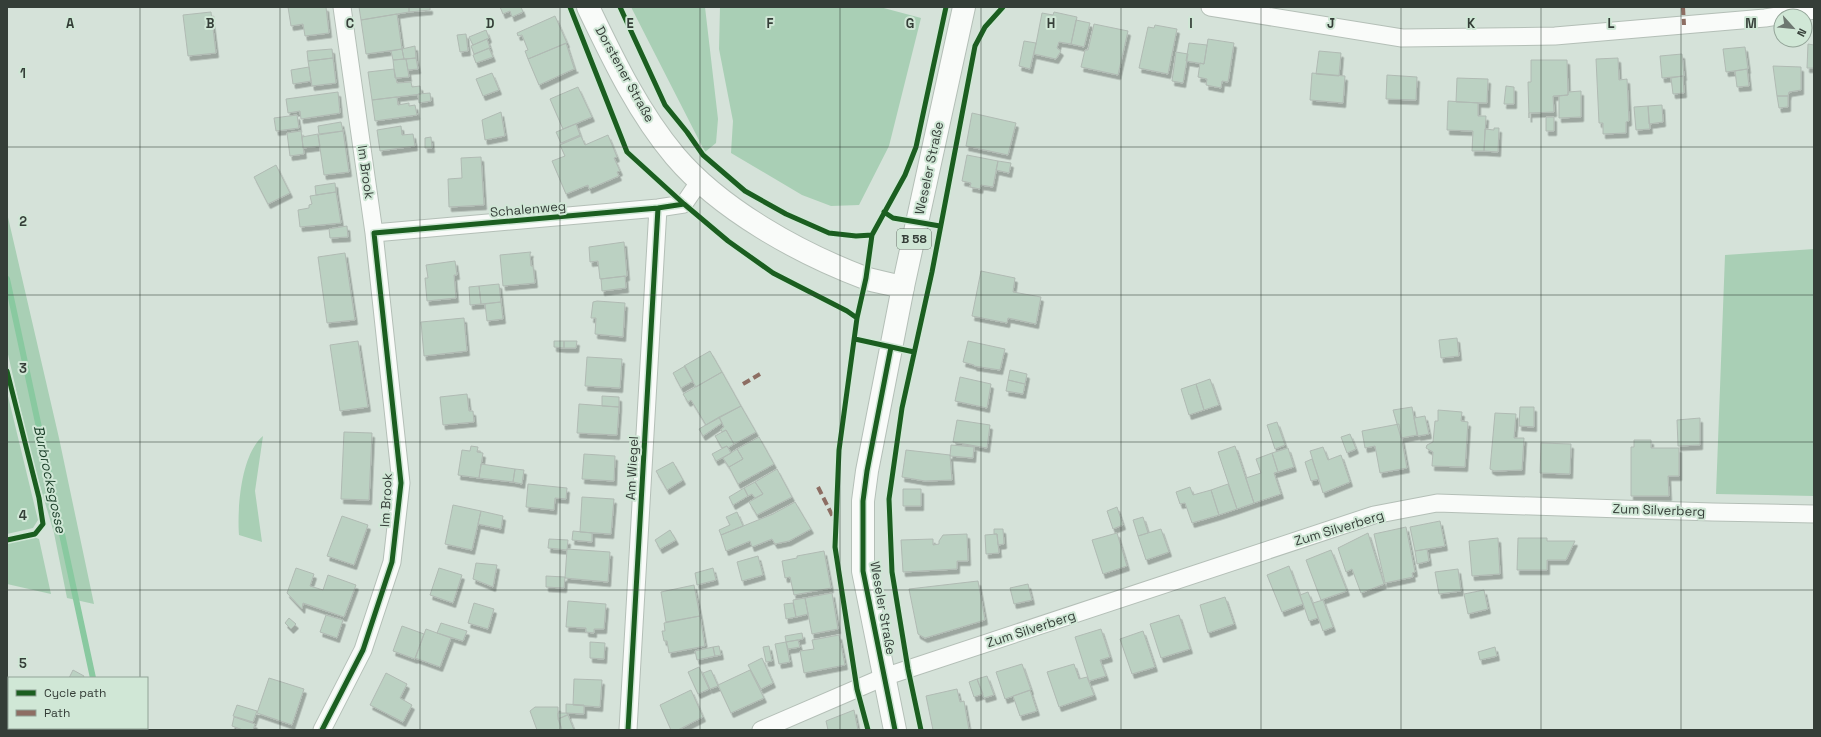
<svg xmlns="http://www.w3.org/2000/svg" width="1821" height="737" font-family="'Space Grotesk',sans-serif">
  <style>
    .green { fill: #a9cfb5 }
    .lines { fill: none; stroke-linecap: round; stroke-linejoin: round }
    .stream { stroke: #89c9a0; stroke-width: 6 }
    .building { fill: #bbd1c2; stroke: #b0bab3; filter: url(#shadow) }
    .minor-casing { stroke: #b4bfb7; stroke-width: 19 }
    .secondary-casing { stroke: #b4bfb7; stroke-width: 24 }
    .primary-casing { stroke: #b4bfb7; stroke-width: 24 }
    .minor { stroke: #f9fbf9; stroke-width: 17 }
    .secondary { stroke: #f9fbf9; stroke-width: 22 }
    .primary { stroke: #f9fbf9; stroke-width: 22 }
    .quiet { stroke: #8d6e63; stroke-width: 4; stroke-dasharray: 8 4; stroke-linecap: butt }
    .cycleway-casing { stroke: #d0e7d6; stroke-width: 8 }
    .cycleway { stroke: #1b5e20; stroke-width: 5 }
    .grid { fill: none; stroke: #353e38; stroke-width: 1; stroke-opacity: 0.55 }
    .labels { text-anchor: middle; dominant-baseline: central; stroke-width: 4; stroke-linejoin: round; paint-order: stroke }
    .shield { fill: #d0e7d6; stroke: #647167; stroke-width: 1 }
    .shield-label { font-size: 12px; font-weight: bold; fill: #353e38 }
    .street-label { font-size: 13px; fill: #353e38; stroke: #d0e7d6 }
    .water-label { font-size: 14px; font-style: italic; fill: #193d27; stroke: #d0e7d6 }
    .grid-label { font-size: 13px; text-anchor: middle; font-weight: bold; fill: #353e38; stroke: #d0e7d6; stroke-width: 4; stroke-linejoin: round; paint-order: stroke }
  </style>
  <defs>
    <filter id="shadow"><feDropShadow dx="2.5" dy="4.5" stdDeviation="0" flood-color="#0004"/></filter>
  </defs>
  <rect width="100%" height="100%" fill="#d5e2d9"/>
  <path class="green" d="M631,7H705L718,119L716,143L705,152Z
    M720,7H880L921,18L889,146L859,205L831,206L802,195L731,153L733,121L719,49Z
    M7,213L59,438L94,604L67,598L54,533L31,455L7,350Z
    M1814,249V496L1716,494L1725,255Z
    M7,392L38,520L33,528L7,534Z
    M263,436L255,491L262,542L239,535C237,508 241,454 263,436Z
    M34,537L39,539L51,594L7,584V543Z"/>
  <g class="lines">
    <path class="stream" d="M7,279L93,678
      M104,728V730"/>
  </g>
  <path class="building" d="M288,7H326L329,33L305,36L303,24L291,26Z
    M359,7H409V12L361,20Z
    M409,7H430V10L409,12Z
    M500,7H521L523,12L512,17L510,11L503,14Z
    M211,12L216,53L188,56L183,15Z
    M1054,12L1077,17L1071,44L1059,42L1057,48L1061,51L1056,59L1034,54L1042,13L1053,15Z
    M397,14L402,49L366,54L361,20Z
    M555,16L567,43L528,59L525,51L528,50L522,35L518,36L517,33Z
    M1076,20L1090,23L1084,47L1071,44Z
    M1094,24L1128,31L1118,75L1081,67L1085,50H1088Z
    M1155,25L1177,29L1168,74L1139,68L1148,27L1154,28Z
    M486,30L489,38L473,45L469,37Z
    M466,34L468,51L460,52L457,35Z
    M487,39L490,48L474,54L471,46Z
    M1208,39L1234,43L1228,82L1222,81L1221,88L1206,85L1207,79L1198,77L1200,63L1204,64Z
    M1024,41L1036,43L1030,69L1019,66Z
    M566,43L574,68H576L539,85L528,59Z
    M1189,43L1207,45L1204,64L1186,61Z
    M1808,44L1814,45V68H1807Z
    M415,46L416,58L404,59L402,49Z
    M1745,47L1748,69L1726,72L1723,49Z
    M489,48L493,57L476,63L473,55Z
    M332,49L333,58L308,61L307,51Z
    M402,49L404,59L393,60L391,51Z
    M1319,51L1341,53L1339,76L1316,74Z
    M1176,52L1188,54L1183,83L1172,81Z
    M1682,54L1684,76L1662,78L1660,56Z
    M333,58L336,83L312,86L308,61Z
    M416,58L418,69L408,70L406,59Z
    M1618,58L1619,80L1627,79L1629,121L1626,122V133L1603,134V123H1599L1596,59Z
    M406,59L409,77L395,78L393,60Z
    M1531,60H1567L1568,95L1553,96L1554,112L1529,113V118L1528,82H1531Z
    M1773,66L1801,67V90L1789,92L1788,96H1777Z
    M309,67L311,81L293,84L291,70Z
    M394,69L397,83L411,82L412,87L420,86L421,94L372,100L368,72Z
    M1747,69L1749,86L1737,87L1735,71Z
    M492,73L499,90L483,96L476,79Z
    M1312,73L1345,76L1343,103L1310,100Z
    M1387,75L1417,77L1416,100L1386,99Z
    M1683,76L1684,93L1673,94L1671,78Z
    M1457,78L1488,79L1487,103L1456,102Z
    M1506,86L1514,87V104H1504Z
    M578,87L592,117L563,129L550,99Z
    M1581,91V117L1559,118V96L1568,95V92Z
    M338,92L340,113L301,119L300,111L288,113L286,99Z
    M430,93L431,101L419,103L418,94Z
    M1777,96H1788V107L1779,108Z
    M397,97L398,105L409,103V106L415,105L417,115L375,121L372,100Z
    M1448,101L1478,103V116H1486L1484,151H1472L1473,131L1447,130Z
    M1662,105L1663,122L1649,124L1648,106Z
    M1648,106L1650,129L1636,130L1634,107Z
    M501,112L505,136L485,140L482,120Z
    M972,113L1016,123L1008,155L966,146Z
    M297,115L299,128L276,131L274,118Z
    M1546,117H1554V131H1546Z
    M341,122L343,131L319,134L318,126Z
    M576,124L580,135L561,143L556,132Z
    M401,126L402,135L413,134L415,146L380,151L377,130Z
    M1494,128H1499L1498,152L1484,151L1485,129L1494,130Z
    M301,131L304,154L290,156L287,133Z
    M343,131L349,172L324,175L318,135Z
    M318,134L320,146L303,148L302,137Z
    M608,135L617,157L614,158L620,171L617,172L619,176L589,189L588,185L566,194L552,161L565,156L560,145L581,136L585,145Z
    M431,137L432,148H425V138Z
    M967,155L998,161L993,187L981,185L980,189L970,187L971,183L962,181Z
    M481,157L484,205L449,207L448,179L462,178L461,158Z
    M998,161L1011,163L1009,173L996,170Z
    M276,165L290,193L268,204L254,177Z
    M335,183L336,192L316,195L315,186Z
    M336,192L341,223L300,227L298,210L309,208V205L312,204L310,196Z
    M347,226L348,237L330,238L329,229Z
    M624,242L627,276L600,279L598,261L590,262L589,247Z
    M531,252L530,254L531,266H533L535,283L503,286L500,255Z
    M345,253L355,320L327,323L318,257Z
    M455,261L457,275H454L456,298L427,301L425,278H428L426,265Z
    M981,271L1015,278L1013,292L1041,297L1036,324L1008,318L1007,323L972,316Z
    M625,276L626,288L602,291L601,279Z
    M499,284L501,302L481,304L479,286Z
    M479,286L481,304L470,305L469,287Z
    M597,301L625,303L623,337L595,334L596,318H591L593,302Z
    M501,302L503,319L487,321L485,304Z
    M464,318L467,351L424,356L421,322Z
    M1457,338L1459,356L1441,358L1439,340Z
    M358,341L368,407L340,411L330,345Z
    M554,341H564V348L554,347Z
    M564,341H577L576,348H564Z
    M968,341L1005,349L1000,370L974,366V365L963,362Z
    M710,351L722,372L696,387L684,366Z
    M587,357L622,359L620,388L585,386Z
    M685,366L693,381L681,388L673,373Z
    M1010,370L1027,374L1025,384L1008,380Z
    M722,372L741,406L706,425L691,400L688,402L683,394Z
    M960,377L991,384L987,408L955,401Z
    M1210,379L1219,405L1204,410L1196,384Z
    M1008,380L1025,384L1023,394L1006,391Z
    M1196,384L1204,410L1189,415L1181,389Z
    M467,394L469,411H473L474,422L443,425L440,397Z
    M602,396L619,397V407L602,406Z
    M579,404L619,407L617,435L577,433Z
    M741,406L756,432L734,444L726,430L722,432L721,429L724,427L719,417Z
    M1412,407L1417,435L1401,438L1393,410Z
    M1520,407H1534V427L1519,426Z
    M1438,410L1462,412L1461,421L1468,422L1465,467L1432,466L1433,452L1426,448L1427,445L1433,442L1435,421H1438Z
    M1495,413L1516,414L1514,438H1524L1522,470L1494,471L1490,469Z
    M1425,416L1429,434L1418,436L1414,418Z
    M719,417L722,423L703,436L699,429Z
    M1700,418V445L1678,446L1677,420Z
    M957,420L990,425L987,448L953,442Z
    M1277,422L1285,445L1275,449L1267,425Z
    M1399,424L1407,468L1380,473L1375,446L1365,448L1362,431Z
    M726,430L734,444L728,448L727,446L722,448L715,436Z
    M344,432L372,433L369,500L341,499Z
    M1350,434L1356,449L1347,453L1341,437Z
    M759,437L774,464L738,484L729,467L743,459L737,449Z
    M1634,440H1651V448H1679V476H1668L1669,496H1631V447H1634Z
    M1541,443L1571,444L1570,474L1540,473Z
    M951,445L974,447L973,458L950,456Z
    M471,446L478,447L477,452L483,453L479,478L458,475L462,450L470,451Z
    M727,446L731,453L716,461L712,454Z
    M1235,446L1254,503L1237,509L1218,452Z
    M1323,447L1328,460L1341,455L1350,482L1323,493L1310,451Z
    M1288,448L1294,467L1278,472L1272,453Z
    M737,449L743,459L729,467L723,458Z
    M906,450L950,455L952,480L925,481L902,477Z
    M1272,453L1278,472L1274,473L1281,494L1254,503L1246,478L1261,473L1256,459Z
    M584,454L615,456L614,481L582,479Z
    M1312,459L1319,479L1311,481L1305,462Z
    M673,462L683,480L667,490L656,471Z
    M481,464L515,469L513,482L479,478Z
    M515,469L524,470L522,484L513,482Z
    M777,469L792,497L757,515L749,502L763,494L755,482Z
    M755,482L763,494L755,498L752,494L748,496L744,488Z
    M528,484L567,488L566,499L555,498L554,510L526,507Z
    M1228,484L1237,509L1219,515L1211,490Z
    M1190,487L1193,495L1211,490L1219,515L1192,523L1185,503L1180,504L1176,492Z
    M744,488L748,496L733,505L729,497Z
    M903,489H921V506H903Z
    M582,497L614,499L611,534L580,532Z
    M795,502L811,529L789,541L775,544L772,539L752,547L750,541L726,551L721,535L773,514Z
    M453,505L481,511L472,550L445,544Z
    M1117,507L1123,525L1113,529L1107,511Z
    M481,511L503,516L501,529L478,524Z
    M737,512L743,526L721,535L719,530L730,525L726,517Z
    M342,516L368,525L354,565L327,556Z
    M1143,517L1148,533L1138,536L1133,520Z
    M1440,521L1445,546L1415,551L1410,527Z
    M1406,527L1415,572L1412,573L1413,577L1385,583L1374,534Z
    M994,529H1003L1004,544L998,545L997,534H994Z
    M1161,529L1169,552L1146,560L1138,536Z
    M670,530L676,540L660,549L655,540Z
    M573,531L592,533V542L572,540Z
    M1117,533L1127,566L1103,574L1092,540Z
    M1368,533L1384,584L1361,593L1352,569L1346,572L1338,548Z
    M967,534L968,561H957V569L903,572L901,540L933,539V545L939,544V541L943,535Z
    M997,534L999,553L986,554L985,535Z
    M1498,538L1500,574L1472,576L1469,541Z
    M1518,538H1547V541H1575L1566,560H1547V570H1517Z
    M549,539L568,540L567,550L548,548Z
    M567,549L610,552L608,582L565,578Z
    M1427,549L1429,561L1417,564L1415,551Z
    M1331,550L1347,591L1321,600L1306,560Z
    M824,551L831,588L794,595L790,577L785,578L782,561L797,558V556Z
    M758,556L763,575L742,581L737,562Z
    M476,563L497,565L493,587L473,579Z
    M1289,566L1303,604L1282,612L1267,575Z
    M296,568L314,574L310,586L323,590L328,575L356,585L344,617L303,603L302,609L287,593Z
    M439,568L462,575L453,603L430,595Z
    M713,568L716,580L697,585L695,573Z
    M1458,569L1461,591L1439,594L1435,572Z
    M546,576L565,577L564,588L546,587Z
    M978,581L985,620L925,638L918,634L909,589Z
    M1028,584L1032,600L1014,604L1010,588Z
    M694,585L700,616L666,622L661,592Z
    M1484,590L1488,609L1468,614L1464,594Z
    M1308,592L1318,618L1309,621L1300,595Z
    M832,593L838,629L812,634L805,598Z
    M1225,597L1234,624L1208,633L1200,605Z
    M805,598L808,614L796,617L793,600Z
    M1323,600L1333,627L1323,631L1313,603Z
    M568,601L606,604L604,629H594V633L586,632V628L566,627Z
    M474,603L494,609L488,629L468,623Z
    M793,603L796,617L786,619L784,604Z
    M326,615L343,620L337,638L320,632Z
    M1179,615L1190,649L1161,658L1150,624Z
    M700,616L705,646L669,653L667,641H664L662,631H665L664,623Z
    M289,618L296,624L291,629L285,623Z
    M441,623L467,631L463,641L437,633Z
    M402,626L424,634L415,659L393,651Z
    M426,629L451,638L440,667L415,658Z
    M1101,629L1110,657L1100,660L1106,676L1089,681L1075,637Z
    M1143,631L1155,667L1132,674L1120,639Z
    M802,633L803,639L786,642L785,636Z
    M839,635L845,665L804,673L800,651L814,649L812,640Z
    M798,640L800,647L788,649L786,642Z
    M590,642L605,643L604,659L590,658Z
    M786,642L790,662L779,664L775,644Z
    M719,646L721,655L715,656L713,647Z
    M769,646L772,661L766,662L763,647Z
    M713,647L715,656L697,660L695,651Z
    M1495,647L1497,656L1480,660L1478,652Z
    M762,658L773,683L761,689L748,665Z
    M1022,664L1031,690L1005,699L996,672Z
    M1074,664L1079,679L1087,677L1094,695L1059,707L1047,672Z
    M699,667L709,689L698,694L688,672Z
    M73,670L84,676L83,678H69Z
    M711,670L718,686L710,689L703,673Z
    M750,670L764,698L731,713L718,685Z
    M386,673L407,684L400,698L412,705L403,722L370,705Z
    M987,676L994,695L984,698L977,679Z
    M269,678L304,689L292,725L257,713Z
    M574,679L602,680L600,707L573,705Z
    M977,679L983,694L974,697L969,682Z
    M957,689L960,702L964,701L969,730H933L926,696Z
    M691,690L703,717L678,730H671L660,705Z
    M1030,690L1037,711L1020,716L1013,696Z
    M7,702L9,703V720L7,724Z
    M566,704L584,705V714L566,713Z
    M237,705L257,711L253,722L233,716Z
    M535,707H558V716L562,730H537L530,711Z
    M854,710L858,730H828L826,721Z
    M558,713H566L569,714L558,719Z
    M568,715L574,730H562L558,719Z
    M234,717L255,724L253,730H243L232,726Z
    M66,728H91L90,730H67Z"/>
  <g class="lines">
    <g class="minor-casing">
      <path id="minor" d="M1210,7L1402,38L1555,36L1765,18L1814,10
        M374,233L658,208L684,204L699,182
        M322,730L363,650L392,562L401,483L374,233L342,7
        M628,730L658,208
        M761,730L884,677L1374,515L1437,503L1712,512L1814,514"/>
    </g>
    <g class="secondary-casing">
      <path id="secondary" d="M588,7C613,59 638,112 675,156C721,210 799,253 865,278C877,282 891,284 903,287"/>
    </g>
    <g class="primary-casing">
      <path id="primary" d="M895,730L863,571V501L867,471L903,287L964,7"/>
    </g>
    <use href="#minor" class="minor"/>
    <use href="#secondary" class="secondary"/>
    <use href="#primary" class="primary"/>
    <path class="quiet" d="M1683,7L1684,25
      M743,384L760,374
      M818,487L835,521"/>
    <g class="cycleway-casing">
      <path id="cycleway" d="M570,7L627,152L684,204L728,241L773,273L847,311L857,318
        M620,7L665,105L687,132L703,155L745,191L786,214L829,233L856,236L872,235
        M884,212L893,218L940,226
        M855,339L914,352
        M891,347L867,471L863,501V571L895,730
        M7,371L39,498L43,524L35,534L7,540
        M322,730L363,650L392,562L401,483L374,233L658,208L684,204
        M628,730L658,208
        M868,730L857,689L835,547L839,450L857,318L866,278L872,235L905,175L916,147L946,7
        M921,730L908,669L892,572L889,499L902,408L932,272L975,46L985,27L1003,7"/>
    </g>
    <use href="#cycleway" class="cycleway"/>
  </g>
  <path class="grid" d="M140,7V678M280,7V730M420,7V730M560,7V730M700,7V730M840,7V730M981,7V730M1121,7V730M1261,7V730M1401,7V730M1541,7V730M1681,7V730M7,147H1814M7,295H1814M7,442H1814M7,590H1814M140,728V730"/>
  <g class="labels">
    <rect class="shield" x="897" y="229" width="34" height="20" rx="3"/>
    <g class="shield-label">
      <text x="914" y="239">B 58</text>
    </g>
    <g class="street-label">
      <text transform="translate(625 74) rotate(61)">Dorstener Straße</text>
      <text transform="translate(929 168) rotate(-78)">Weseler Straße</text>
      <text transform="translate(366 172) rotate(82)">Im Brook</text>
      <text transform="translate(528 209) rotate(-5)">Schalenweg</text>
      <text transform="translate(632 468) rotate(-87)">Am Wiegel</text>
      <text transform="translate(386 500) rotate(-87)">Im Brook</text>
      <text transform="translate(1659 510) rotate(2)">Zum Silverberg</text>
      <text transform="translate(1339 528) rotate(-17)">Zum Silverberg</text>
      <text transform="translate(883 608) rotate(80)">Weseler Straße</text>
      <text transform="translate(1031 629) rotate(-18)">Zum Silverberg</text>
    </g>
    <g class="water-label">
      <text transform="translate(50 479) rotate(78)">Burbrocksgosse</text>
    </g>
  </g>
  <g class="grid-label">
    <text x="70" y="28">A</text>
    <text x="210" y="28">B</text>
    <text x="350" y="28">C</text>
    <text x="490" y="28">D</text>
    <text x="630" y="28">E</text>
    <text x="770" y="28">F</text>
    <text x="910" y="28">G</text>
    <text x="1051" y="28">H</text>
    <text x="1191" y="28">I</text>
    <text x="1331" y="28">J</text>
    <text x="1471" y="28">K</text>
    <text x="1611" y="28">L</text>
    <text x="1751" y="28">M</text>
    <text x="23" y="78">1</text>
    <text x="23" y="226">2</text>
    <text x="23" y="373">3</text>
    <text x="23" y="520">4</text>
    <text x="23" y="668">5</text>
  </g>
  <rect width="1821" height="737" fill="none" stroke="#353e38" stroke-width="16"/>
  <rect x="8" y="677" width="140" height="52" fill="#d0e7d6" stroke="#92a397"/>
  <rect x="16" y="690" width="20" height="6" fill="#1b5e20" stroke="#92a397"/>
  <text x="44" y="697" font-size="12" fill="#353e38">Cycle path</text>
  <rect x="16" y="710" width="20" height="6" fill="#8d6e63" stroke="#92a397"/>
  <text x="44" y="717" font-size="12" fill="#353e38">Path</text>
  <g transform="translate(1793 28) rotate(117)"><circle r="19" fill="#d0e7d6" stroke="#92a397"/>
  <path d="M0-3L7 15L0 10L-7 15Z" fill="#6d7770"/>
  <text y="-6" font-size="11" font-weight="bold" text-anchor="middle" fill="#353e38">N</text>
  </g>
</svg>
